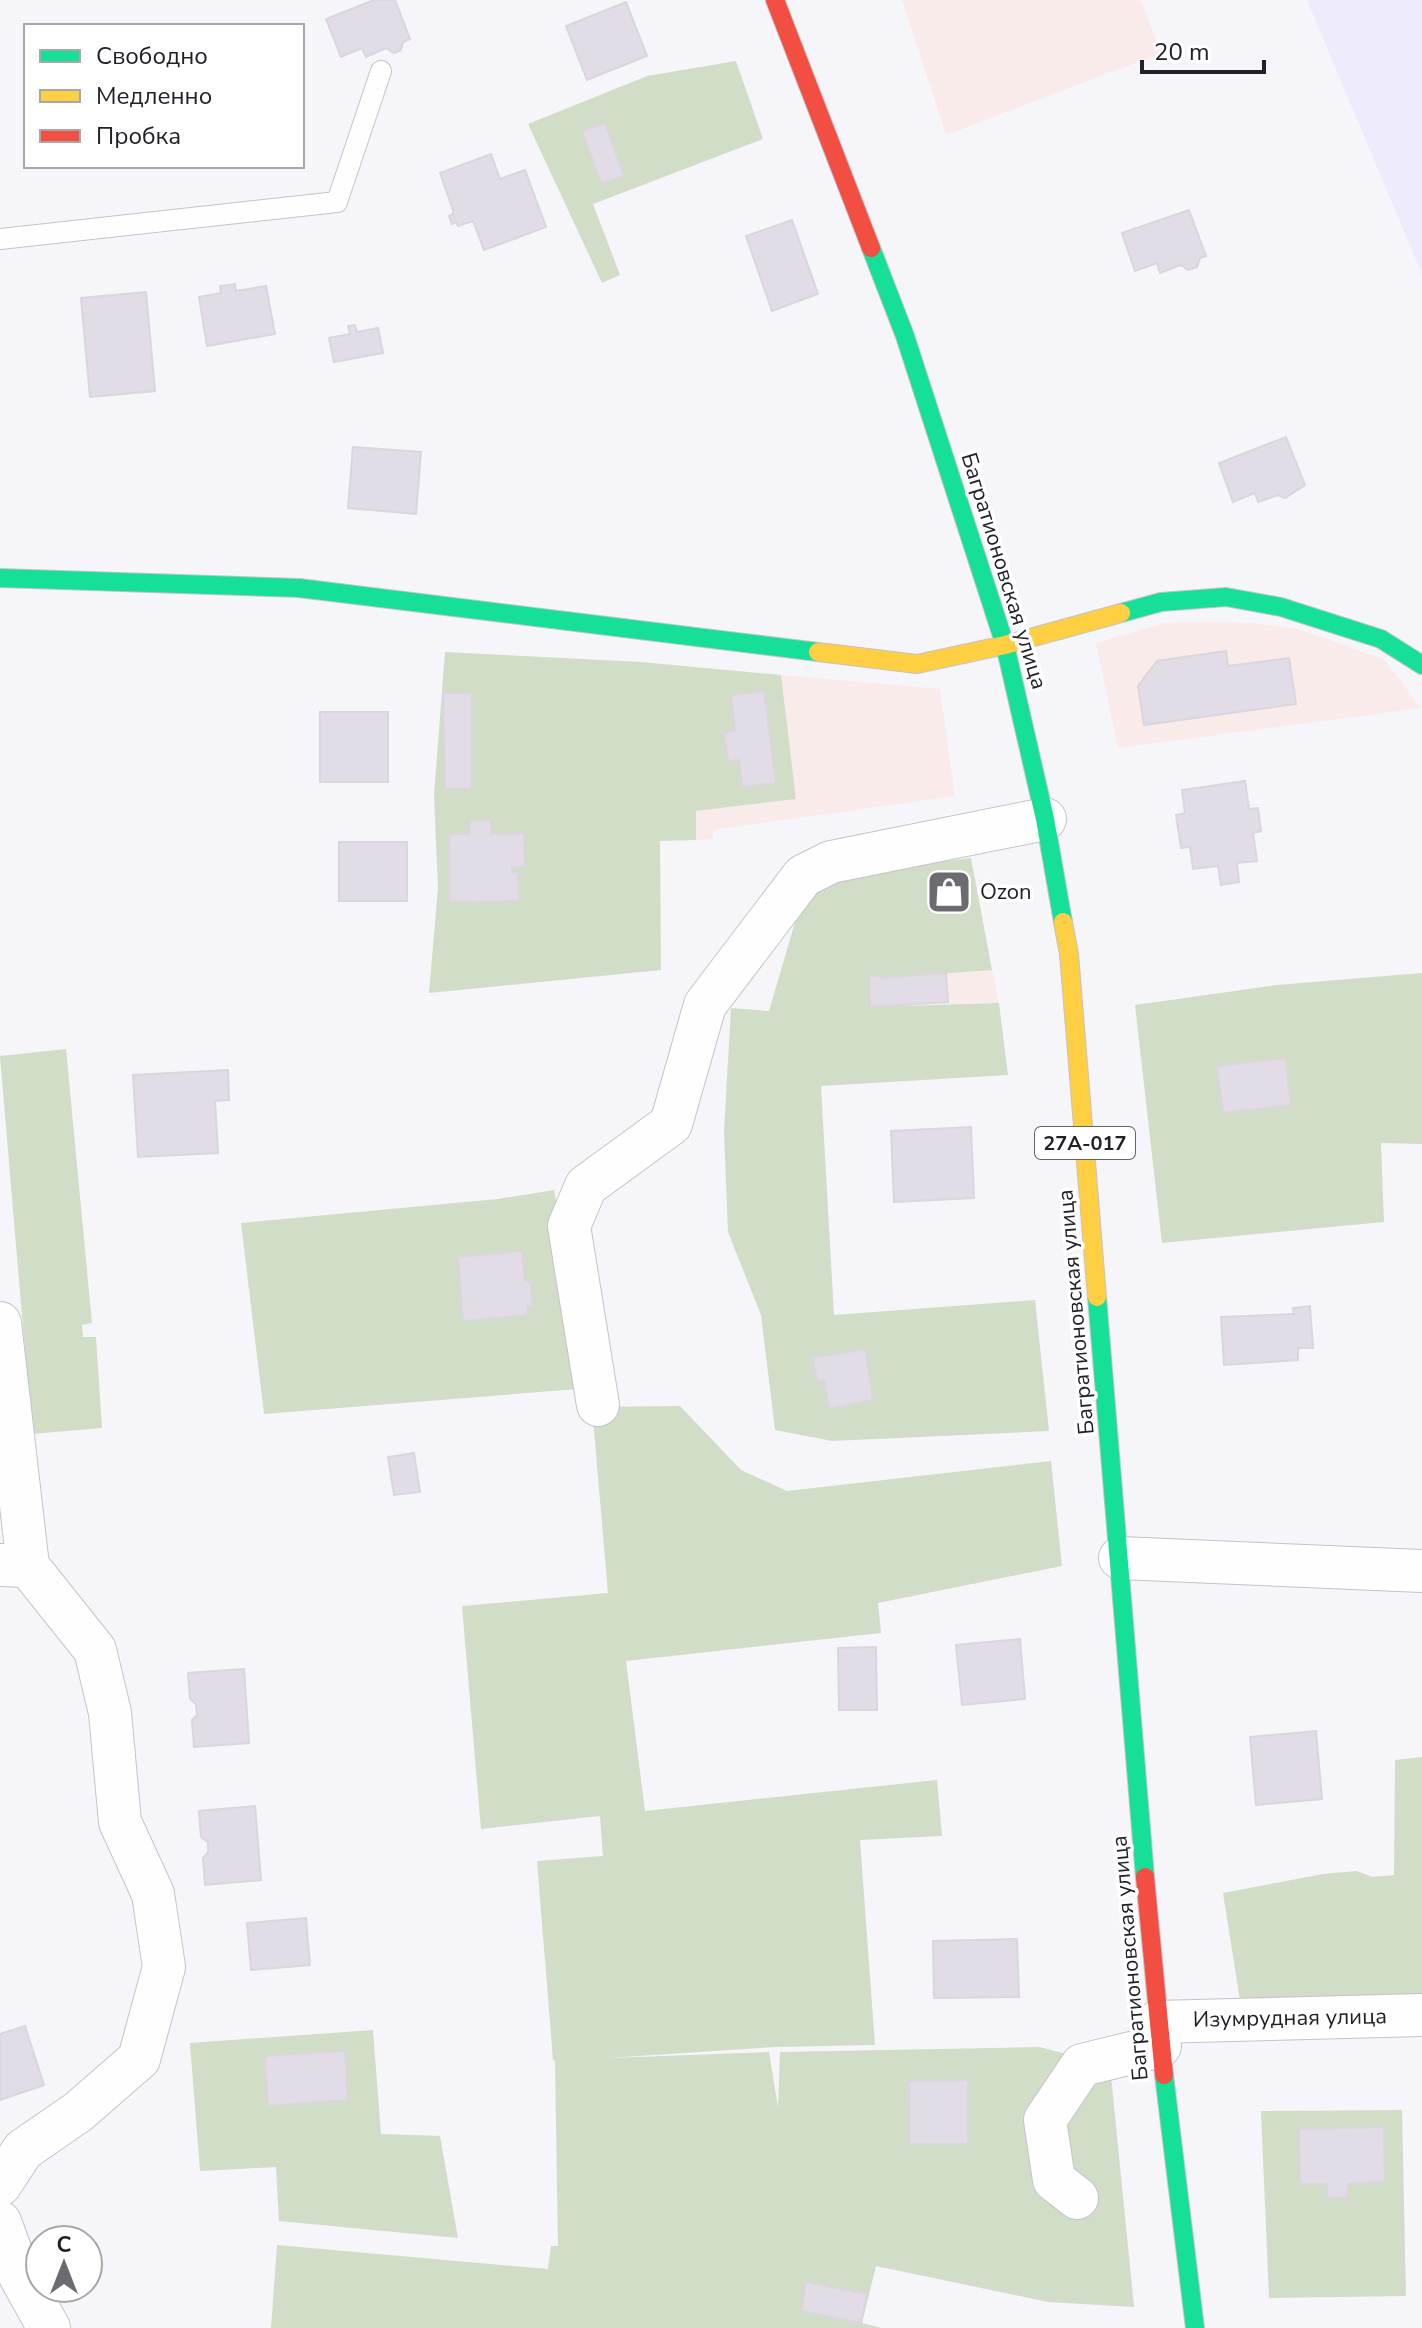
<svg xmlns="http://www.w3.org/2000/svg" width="1422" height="2328" font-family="'Nunito Sans',sans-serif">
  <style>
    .commercial { fill: #faebeb }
    .built { fill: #eeebfd }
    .green { fill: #d2ddc8 }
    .building { fill: #e1dce6; stroke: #d9d6dd; stroke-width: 2 }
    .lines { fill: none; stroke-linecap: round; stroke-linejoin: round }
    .lane-casing { stroke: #c4c3ca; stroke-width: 22 }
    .street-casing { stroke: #c4c3ca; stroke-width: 44 }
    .fast-casing { stroke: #c4c3ca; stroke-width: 20 }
    .slow-casing { stroke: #c4c3ca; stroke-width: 20 }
    .jam-casing { stroke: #c4c3ca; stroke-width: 20 }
    .lane { stroke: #fefefe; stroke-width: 20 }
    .street { stroke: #fefefe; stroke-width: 42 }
    .fast { stroke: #16e098; stroke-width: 18 }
    .slow { stroke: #ffcf43; stroke-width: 18 }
    .jam { stroke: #f24e42; stroke-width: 18 }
    .labels { text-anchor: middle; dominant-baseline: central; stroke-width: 7; stroke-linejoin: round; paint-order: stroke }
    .shield { fill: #fff; stroke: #646369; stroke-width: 2 }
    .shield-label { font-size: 20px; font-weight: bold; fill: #222029 }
    .street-label { font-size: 22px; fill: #222029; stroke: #fff }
    .poi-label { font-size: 22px; fill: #222029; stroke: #fff; text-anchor: start }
  </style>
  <rect width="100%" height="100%" fill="#f5f5fa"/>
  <path class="commercial" d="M902,0H1141L1161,53L946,135Z
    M1198,622L1252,623L1298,629L1384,659L1421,708L1118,748L1096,643L1164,623Z
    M781,675L940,689L955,796L713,830V839L696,840V811L796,799Z
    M992,970L999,1003L870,1008L869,976L882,975L883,978Z"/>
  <path class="built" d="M1307,0H1422V274Z"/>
  <path class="green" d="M736,61L763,139L593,204L620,275L602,283L528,124L647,76Z
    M445,652L641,662L781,675L796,799L696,811V840L660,841L661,970L429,993L438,888L434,795Z
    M971,858L992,970L882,978L881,975L870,976V1007L999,1003L1008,1075L821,1086L834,1315L1035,1300L1049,1431L832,1441L775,1430L761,1315L728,1232L724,1131L731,1008L769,1011L808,878Z
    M1422,973V1144L1381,1143L1384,1222L1162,1243L1135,1005L1277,985Z
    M66,1049L92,1323L82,1325L83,1337H96L102,1428L32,1434L0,1056Z
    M554,1190L590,1388L264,1414L241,1223L498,1199Z
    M680,1406L741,1470L787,1491L1051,1461L1062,1566L878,1603L881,1633L626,1661L645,1811L937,1780L942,1836L860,1840L875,2045L775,2047L608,2058L769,2052L778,2107L780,2052L1040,2047L1110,2066L1134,2307L1048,2302L876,2266L862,2323L882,2328H271L277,2245L548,2269L551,2246H558L555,2061L553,2060L537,1861L603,1856L600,1816L481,1829L462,1606L608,1593L592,1407Z
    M1422,1757V2020L1243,2019L1223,1893L1323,1874L1356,1871L1373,1877L1394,1875L1395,1760Z
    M373,2030L381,2134L440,2136L458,2238L279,2221L276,2167L200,2171L190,2043Z
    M1402,2110L1406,2296L1269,2298L1261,2111Z"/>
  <path class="building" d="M374,0H395L410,39L403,42L401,50L394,53L386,48L366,57L362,48L341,57L326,19Z
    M626,2L647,56L587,80L566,26Z
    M605,123L624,176L601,184L582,131Z
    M491,154L500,179L525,170L546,227L484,250L473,221L458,226L456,222L452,224L449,216L453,214V210L440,173Z
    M1189,210L1206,256L1200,258L1197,267L1188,270L1181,265L1160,273L1157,263L1135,271L1122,233Z
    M792,220L818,294L772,311L746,236Z
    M235,284L236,291L266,286L275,334L207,346L199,297L221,293L220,286Z
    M146,292L155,391L90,397L81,298Z
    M355,325L357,332L378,328L383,353L334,362L329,338L350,334L348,326Z
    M1286,437L1305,485L1285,498L1278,495L1258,502L1255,493L1233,502L1219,463Z
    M353,447L421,452L416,514L348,508Z
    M1226,651L1228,666L1289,658L1296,704L1144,725L1138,686L1157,661Z
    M764,691L776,783L742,787L739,760L728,761L724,733L735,731L731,695Z
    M443,693H472V788L445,789Z
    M320,712H388V782H320Z
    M1245,781L1249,809L1258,808L1261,831L1253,833L1257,861L1237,863L1239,882L1221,885L1218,866L1193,869L1190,847L1181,848L1176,815L1185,813L1182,790Z
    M491,820L492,834L524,833L525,867H512V873H518L519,901L450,902L449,834H470V821Z
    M339,842H407V901H339Z
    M946,973L948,1002L870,1007V976H882V978Z
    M1285,1058L1291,1105L1223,1113L1217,1066Z
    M228,1070L229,1100L215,1101L218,1153L138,1157L133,1075Z
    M971,1127L974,1198L894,1202L891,1131Z
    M522,1251L525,1282L530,1281L533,1306H527L528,1315L463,1321L458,1257Z
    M1310,1306L1313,1348H1298V1360L1224,1365L1221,1317L1294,1314L1293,1308Z
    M865,1349L873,1400L829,1409L824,1380L817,1382L813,1358Z
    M414,1453L420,1492L394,1495L388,1457Z
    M1020,1639L1025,1699L962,1705L956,1645Z
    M876,1647L877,1710H839L838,1648Z
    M244,1669L249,1743L194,1747L192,1720L197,1715L196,1704L190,1699L188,1673Z
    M1316,1731L1322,1799L1256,1805L1250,1737Z
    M255,1806L261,1880L205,1885L203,1858L208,1852V1842L201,1837L199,1811Z
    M306,1918L310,1965L251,1970L247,1923Z
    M1017,1939L1019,1997L934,1998L933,1941Z
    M25,2026L44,2085L0,2100V2034Z
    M345,2051L348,2100L268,2106L265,2056Z
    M968,2080V2144H910L909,2081Z
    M1384,2127L1385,2182L1348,2184V2197L1327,2198V2184H1300L1299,2129Z
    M806,2282L867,2294L861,2323L801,2311Z"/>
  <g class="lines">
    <g class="lane-casing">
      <path id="lane" d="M0,239L337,202L381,71"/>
    </g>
    <g class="street-casing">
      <path id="street" d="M0,1323L28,1566L1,1565
        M598,1405L569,1226L586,1186L671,1124L705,1005L803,876L831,862L1045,819
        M1120,1558L1422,1571
        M1157,2022L1422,2015
        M0,2185L23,2150L78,2112L139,2059L164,1967L153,1894L120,1822L110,1713L95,1650L28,1566
        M1077,2198L1054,2180L1045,2120L1082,2065L1160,2046
        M0,2222L20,2276L49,2328"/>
    </g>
    <g class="fast-casing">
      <path id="fast" d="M871,248L905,336L1005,645L1045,819L1063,922
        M0,578L299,588L818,652
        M1121,613L1161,602L1226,597L1281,607L1381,639L1422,665
        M1097,1297L1145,1877
        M1164,2075L1195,2328"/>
    </g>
    <g class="slow-casing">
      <path id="slow" d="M818,652L917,664L1005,645L1121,613
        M1063,922L1069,954L1097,1297"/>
    </g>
    <g class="jam-casing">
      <path id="jam" d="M775,0L871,248
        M1145,1877L1164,2075"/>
    </g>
    <use href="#lane" class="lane"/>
    <use href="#street" class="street"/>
    <use href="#fast" class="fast"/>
    <use href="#slow" class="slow"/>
    <use href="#jam" class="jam"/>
  </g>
  <defs>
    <g id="shop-square" transform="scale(2.3)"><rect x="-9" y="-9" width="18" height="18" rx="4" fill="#6c6b72" stroke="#fff"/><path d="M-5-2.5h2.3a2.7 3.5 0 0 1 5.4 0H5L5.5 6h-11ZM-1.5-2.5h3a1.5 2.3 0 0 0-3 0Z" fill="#fff"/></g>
  </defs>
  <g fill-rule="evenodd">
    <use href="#shop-square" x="949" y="892"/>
  </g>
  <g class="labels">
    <rect class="shield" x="1035" y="1127" width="100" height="32" rx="6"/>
    <g class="shield-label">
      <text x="1085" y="1143">27А-017</text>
    </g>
    <g class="street-label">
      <text transform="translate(1004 571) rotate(73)">Багратионовская улица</text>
      <text transform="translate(1076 1312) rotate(-95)">Багратионовская улица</text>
      <text transform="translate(1130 1958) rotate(-95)">Багратионовская улица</text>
      <text transform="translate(1290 2018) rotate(-1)">Изумрудная улица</text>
    </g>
    <g class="poi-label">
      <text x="980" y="892">Ozon</text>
    </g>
  </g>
  <rect x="24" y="24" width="280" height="144" fill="#ffffff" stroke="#a7a6a9" stroke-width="2"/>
  <rect x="40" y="50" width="40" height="12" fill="#16e098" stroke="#a7a6a9" stroke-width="2"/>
  <text x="96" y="64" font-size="24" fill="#222029">Свободно</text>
  <rect x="40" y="90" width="40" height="12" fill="#ffcf43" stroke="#a7a6a9" stroke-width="2"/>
  <text x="96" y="104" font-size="24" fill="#222029">Медленно</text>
  <rect x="40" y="130" width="40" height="12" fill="#f24e42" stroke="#a7a6a9" stroke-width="2"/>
  <text x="96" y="144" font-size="24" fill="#222029">Пробка</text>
  <g transform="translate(64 2264)"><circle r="38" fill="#ffffff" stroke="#a7a6a9" stroke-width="2"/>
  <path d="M0-6L14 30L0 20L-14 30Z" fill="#6c6b72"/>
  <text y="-12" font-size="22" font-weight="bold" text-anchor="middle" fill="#222029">С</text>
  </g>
  <path d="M1142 60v12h122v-12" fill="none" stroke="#222029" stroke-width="4"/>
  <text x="1154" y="60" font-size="24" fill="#222029" stroke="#ffffff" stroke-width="6" paint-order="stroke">20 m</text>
</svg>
